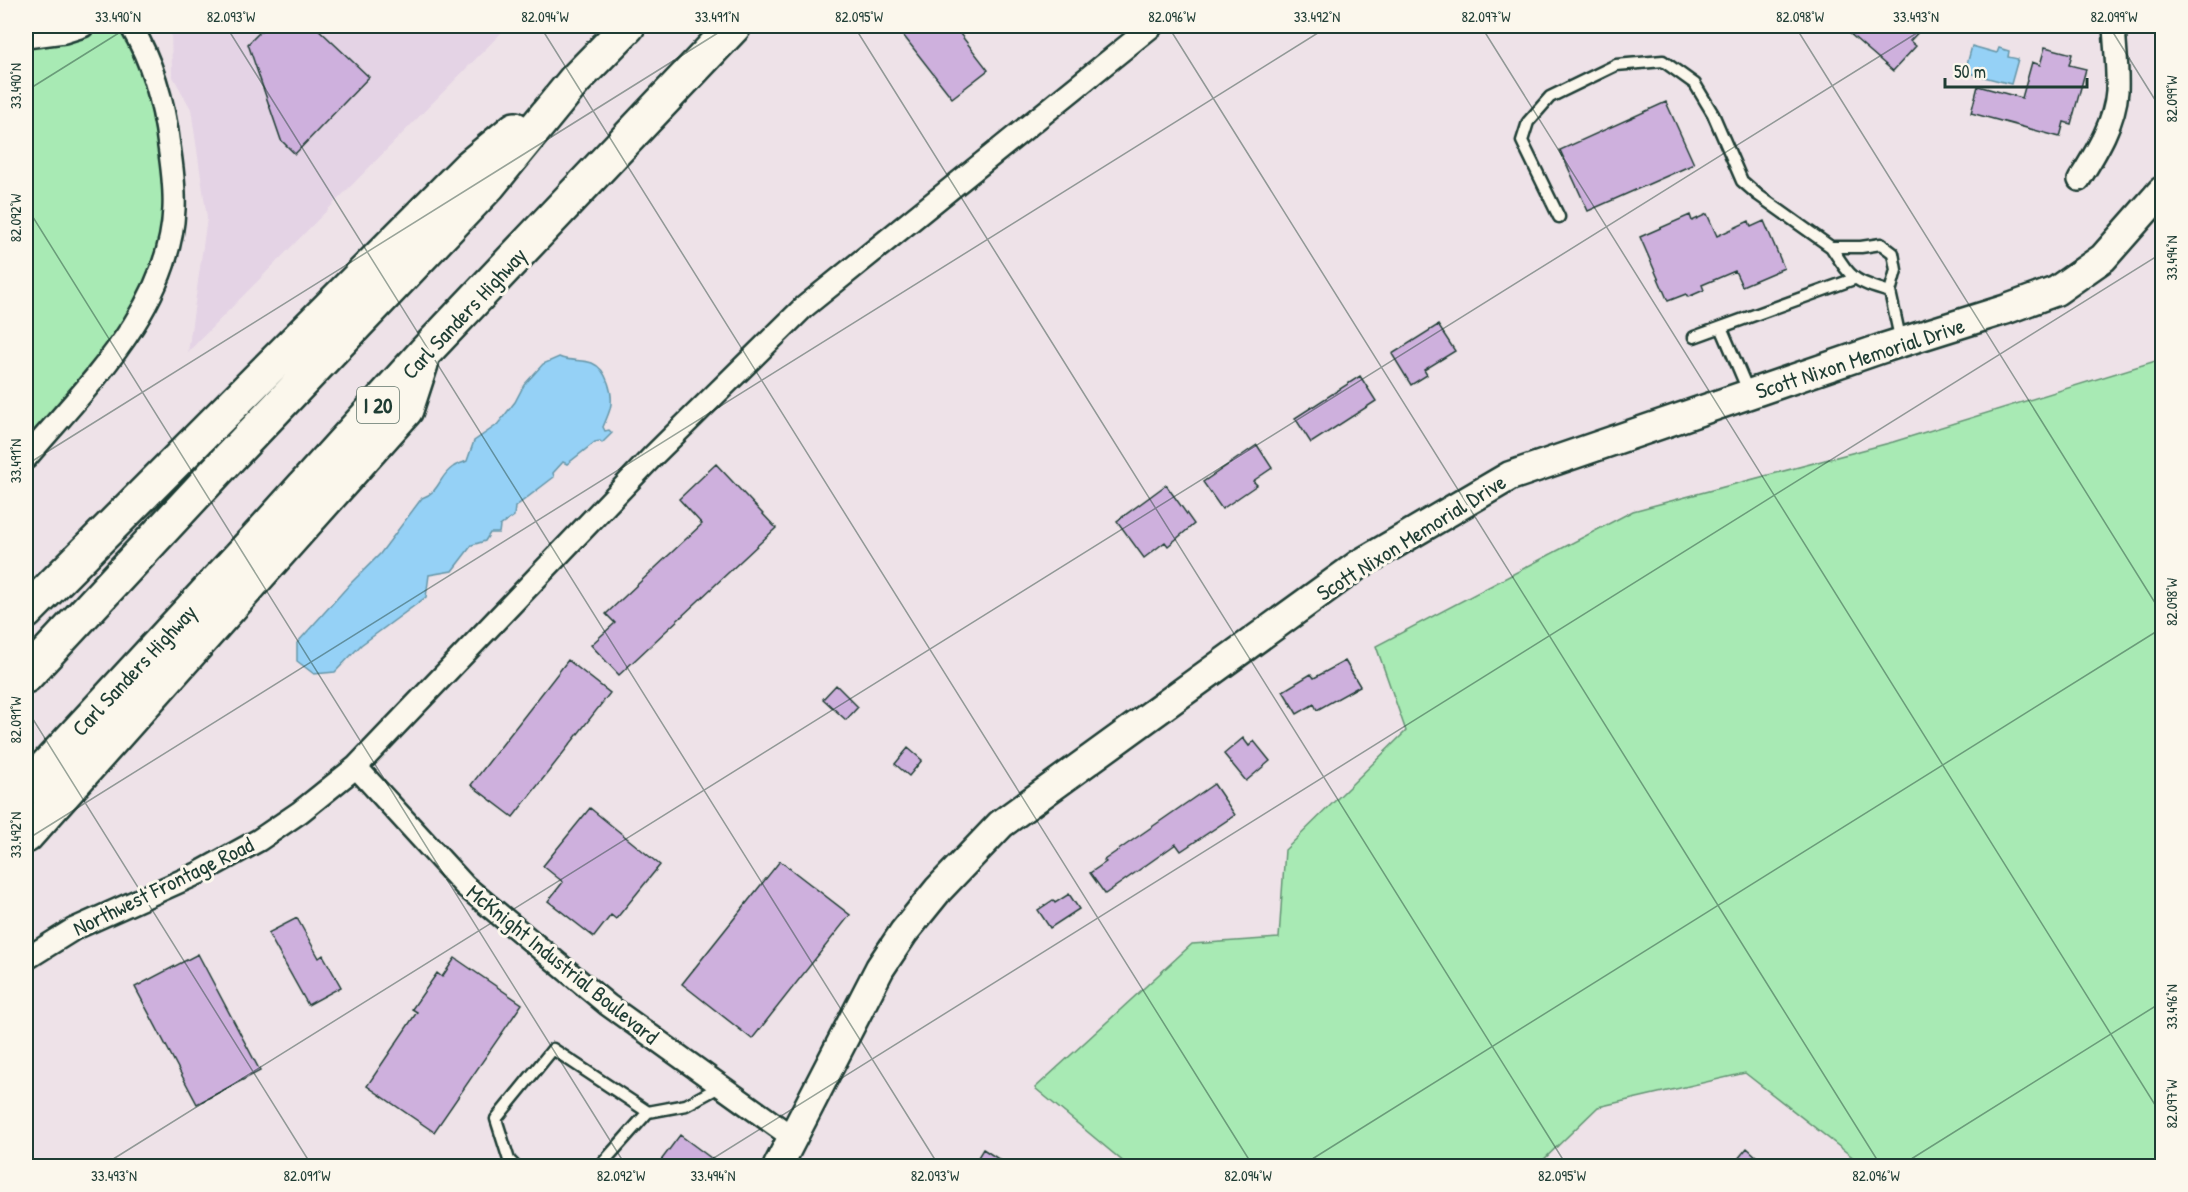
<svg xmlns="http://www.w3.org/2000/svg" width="2188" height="1192" font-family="'Patrick Hand',sans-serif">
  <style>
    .built { fill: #e4d3e5 }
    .green { fill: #a8eab4; stroke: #649474; stroke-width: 1.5 }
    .water { fill: #95d1f6; stroke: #6696a8; stroke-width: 1.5 }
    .building { fill: #ceb0dd; stroke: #1f3d34; stroke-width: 1.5 }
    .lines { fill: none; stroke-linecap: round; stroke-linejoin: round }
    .service-casing { stroke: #1f3d34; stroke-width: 15 }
    .minor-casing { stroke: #1f3d34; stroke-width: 26 }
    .secondary-casing { stroke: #1f3d34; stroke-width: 33 }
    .motorway-casing { stroke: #1f3d34; stroke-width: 38 }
    .service { stroke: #fbf7ec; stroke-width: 10 }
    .minor { stroke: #fbf7ec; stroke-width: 21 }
    .secondary { stroke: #fbf7ec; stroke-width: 28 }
    .motorway { stroke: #fbf7ec; stroke-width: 33 }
    .ticks { fill: none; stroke: #1f3d34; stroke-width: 1.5; stroke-opacity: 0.45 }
    .labels { text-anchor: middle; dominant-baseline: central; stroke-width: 6; stroke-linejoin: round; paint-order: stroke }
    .shield { fill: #fbf7ec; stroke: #61756b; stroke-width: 1.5 }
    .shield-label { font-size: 21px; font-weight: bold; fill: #1f3d34 }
    .street-label { font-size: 22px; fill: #1f3d34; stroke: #fbf7ec }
    .neatline { fill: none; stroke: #1f3d34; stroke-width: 2 }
    .ticks-label { font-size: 15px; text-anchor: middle; fill: #1f3d34 }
  </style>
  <rect width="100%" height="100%" fill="#eee2e8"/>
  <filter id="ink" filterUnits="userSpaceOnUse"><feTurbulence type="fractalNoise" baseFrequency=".0167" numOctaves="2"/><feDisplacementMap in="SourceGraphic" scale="12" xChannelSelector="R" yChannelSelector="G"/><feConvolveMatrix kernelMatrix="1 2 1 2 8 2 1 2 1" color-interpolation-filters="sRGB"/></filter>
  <g filter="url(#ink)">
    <path class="built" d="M175,26H508L188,352L207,218L191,109L172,75L171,29Z"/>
    <path class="green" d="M60,26H130L158,89L174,209L129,331L26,444V35Z
      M2162,359V1166H1864L1745,1073L1598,1107L1537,1166H1125L1126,1164L1035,1088L1192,944L1279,938L1285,850L1406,731L1376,646L1633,511L1893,442Z"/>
    <path class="water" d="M1972,46L1997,53L1999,48L2009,51L2008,57L2018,59L2011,84L1965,72Z
      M559,357C570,362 582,359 592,363C607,369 614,395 610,409C608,416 605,422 603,427L605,431L609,430L612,433L602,443L600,441L595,442L567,464L563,462L553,473L554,477L515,507L514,516L500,526L499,533H490L485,541L472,545L452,571L429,575L426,597L361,645L335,672L314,674L297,661V643L350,584L380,554L422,498C441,491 438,477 453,467C457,464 463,463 467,461L474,441L497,425L515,402L524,385L543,364Z"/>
    <path class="building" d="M266,26H315L369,77L295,154L281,140L248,44Z
      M896,26H954L988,70L952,98Z
      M1841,26H1924L1910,41L1916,46L1893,71Z
      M2045,47L2072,54L2069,65L2086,69L2071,124L2064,122L2060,137L1971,113L1978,86L2022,98L2032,62L2040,65Z
      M1666,102L1694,164L1588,211L1560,150Z
      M1707,214L1717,236L1749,221L1751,227L1764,221L1784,268L1742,286L1735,271L1702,285L1704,290L1688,297L1686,294L1668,301L1640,237L1690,215L1692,221Z
      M1438,325L1455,351L1424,370L1427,375L1411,385L1392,354Z
      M1360,376L1376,401L1311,443L1295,418Z
      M1257,445L1272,468L1253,481L1257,485L1222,509L1203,482Z
      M716,464L776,528L619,675L591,645L615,623L606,614L702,524L679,499Z
      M1166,485L1194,524L1168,546L1165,542L1144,558L1117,521Z
      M568,660L610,693L513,817L471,785Z
      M1345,661L1360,686L1317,710L1314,704L1297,714L1283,691L1311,674L1314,678Z
      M836,685L858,707L846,720L823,699Z
      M1243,738L1249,746L1254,741L1270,761L1246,781L1224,754Z
      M908,748L922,760L909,776L895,764Z
      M1214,784L1235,815L1181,851L1176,844L1105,894L1090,873L1106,862L1104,860Z
      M590,808L660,865L616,919L611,915L594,937L548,901L563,882L543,866Z
      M780,861L850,915L752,1039L682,984Z
      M1069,894L1079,909L1050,928L1038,910L1053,900L1055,903Z
      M297,918L319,958L323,955L341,987L308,1005L268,933Z
      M198,954L260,1071L197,1104L135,987Z
      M455,958L522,1004L434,1132L367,1086L417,1012L412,1009L437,973L442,977Z
      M680,1135L723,1167H656Z
      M1747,1148L1768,1167H1731Z
      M983,1149L1011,1167H972Z"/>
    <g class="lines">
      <g class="service-casing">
        <path id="service" d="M1559,217L1522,141L1528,122L1550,97L1616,65L1663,61L1695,84L1713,114L1742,181L1758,195L1831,247H1861L1881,244L1893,253L1896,270L1890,292L1901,342
          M1831,247C1852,279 1852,281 1890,292
          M1721,327L1749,393
          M1694,337L1854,279
          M515,1166L509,1160L496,1119L553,1049L648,1112
          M600,1166L648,1112L686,1105L721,1086"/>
      </g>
      <g class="minor-casing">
        <path id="minor" d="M26,37L64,32L83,26
          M2079,180C2095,154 2115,123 2117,91C2118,69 2115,47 2114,26
          M26,458C85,388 170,308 174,209C175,189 172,166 169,146C164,103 153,63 131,26
          M356,767L465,886L608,1005L792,1137
          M26,959L74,929L199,873L259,840L300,812L356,767L653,456L803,308L1152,26"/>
      </g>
      <g class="secondary-casing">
        <path id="secondary" d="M778,1166L880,968L904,932L938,890L1001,824L1358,565L1510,476L1883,348L2007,309L2056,291L2103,258L2162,191"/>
      </g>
      <g class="motorway-casing">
        <path id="motorway" d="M26,612L469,167L515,129
          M26,676L230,457L489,185L575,80L628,26
          M26,788L257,538L426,351L734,26
          M26,836L406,410L421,364"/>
      </g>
      <use href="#service" class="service"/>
      <use href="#minor" class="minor"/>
      <use href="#secondary" class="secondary"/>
      <use href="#motorway" class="motorway"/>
    </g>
  </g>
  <path class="ticks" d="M226,26L939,1166M540,26L1253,1166M854,26L1567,1166M1168,26L1881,1166M1481,26L2162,1116M1795,26L2162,614M2109,26L2162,111M26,91L130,26M26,206L626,1166M26,465L729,26M26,708L312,1166M26,840L1329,26M102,1166L1928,26M701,1166L2162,253M1301,1166L2162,628M1900,1166L2162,1002"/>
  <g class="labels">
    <rect class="shield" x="357" y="387" width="42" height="36" rx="4.5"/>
    <g class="shield-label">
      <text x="378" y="405">I 20</text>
    </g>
    <g class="street-label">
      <text transform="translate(464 313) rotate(-47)">Carl Sanders Highway</text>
      <text transform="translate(1860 358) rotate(-18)">Scott Nixon Memorial Drive</text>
      <text transform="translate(1411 537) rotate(-32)">Scott Nixon Memorial Drive</text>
      <text transform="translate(134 670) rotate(-47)">Carl Sanders Highway</text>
      <text transform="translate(163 886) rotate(-26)">Northwest Frontage Road</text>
      <text transform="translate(563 964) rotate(39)">McKnight Industrial Boulevard</text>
    </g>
  </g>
  <rect width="2188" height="1192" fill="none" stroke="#fbf7ec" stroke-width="66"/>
  <path d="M1945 78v9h142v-9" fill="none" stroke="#1f3d34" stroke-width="3"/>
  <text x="1954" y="78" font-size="18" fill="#1f3d34" stroke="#fbf7ec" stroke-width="4.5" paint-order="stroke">50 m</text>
  <rect x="33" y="33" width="2122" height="1126" class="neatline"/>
  <g class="ticks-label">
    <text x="118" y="22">33.490°N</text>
    <text x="231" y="22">82.093°W</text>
    <text x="545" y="22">82.094°W</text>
    <text x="717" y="22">33.491°N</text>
    <text x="859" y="22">82.095°W</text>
    <text x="1172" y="22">82.096°W</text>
    <text x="1317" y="22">33.492°N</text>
    <text x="1486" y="22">82.097°W</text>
    <text x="1800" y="22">82.098°W</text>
    <text x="1916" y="22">33.493°N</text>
    <text x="2114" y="22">82.099°W</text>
    <text transform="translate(16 86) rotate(-90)" y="5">33.490°N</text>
    <text transform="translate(2172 99) rotate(-90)" y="5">82.099°W</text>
    <text transform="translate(16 218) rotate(-90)" y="5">82.092°W</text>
    <text transform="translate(2172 258) rotate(-90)" y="5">33.494°N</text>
    <text transform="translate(16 461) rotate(-90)" y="5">33.491°N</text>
    <text transform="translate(2172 602) rotate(-90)" y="5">82.098°W</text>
    <text transform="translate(16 720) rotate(-90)" y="5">82.091°W</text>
    <text transform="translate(16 835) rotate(-90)" y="5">33.492°N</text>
    <text transform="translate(2172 1007) rotate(-90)" y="5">33.496°N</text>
    <text transform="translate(2172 1104) rotate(-90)" y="5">82.097°W</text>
    <text x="114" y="1181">33.493°N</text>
    <text x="307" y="1181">82.091°W</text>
    <text x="621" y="1181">82.092°W</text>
    <text x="713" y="1181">33.494°N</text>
    <text x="935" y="1181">82.093°W</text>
    <text x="1248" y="1181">82.094°W</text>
    <text x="1562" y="1181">82.095°W</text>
    <text x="1876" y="1181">82.096°W</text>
  </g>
</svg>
